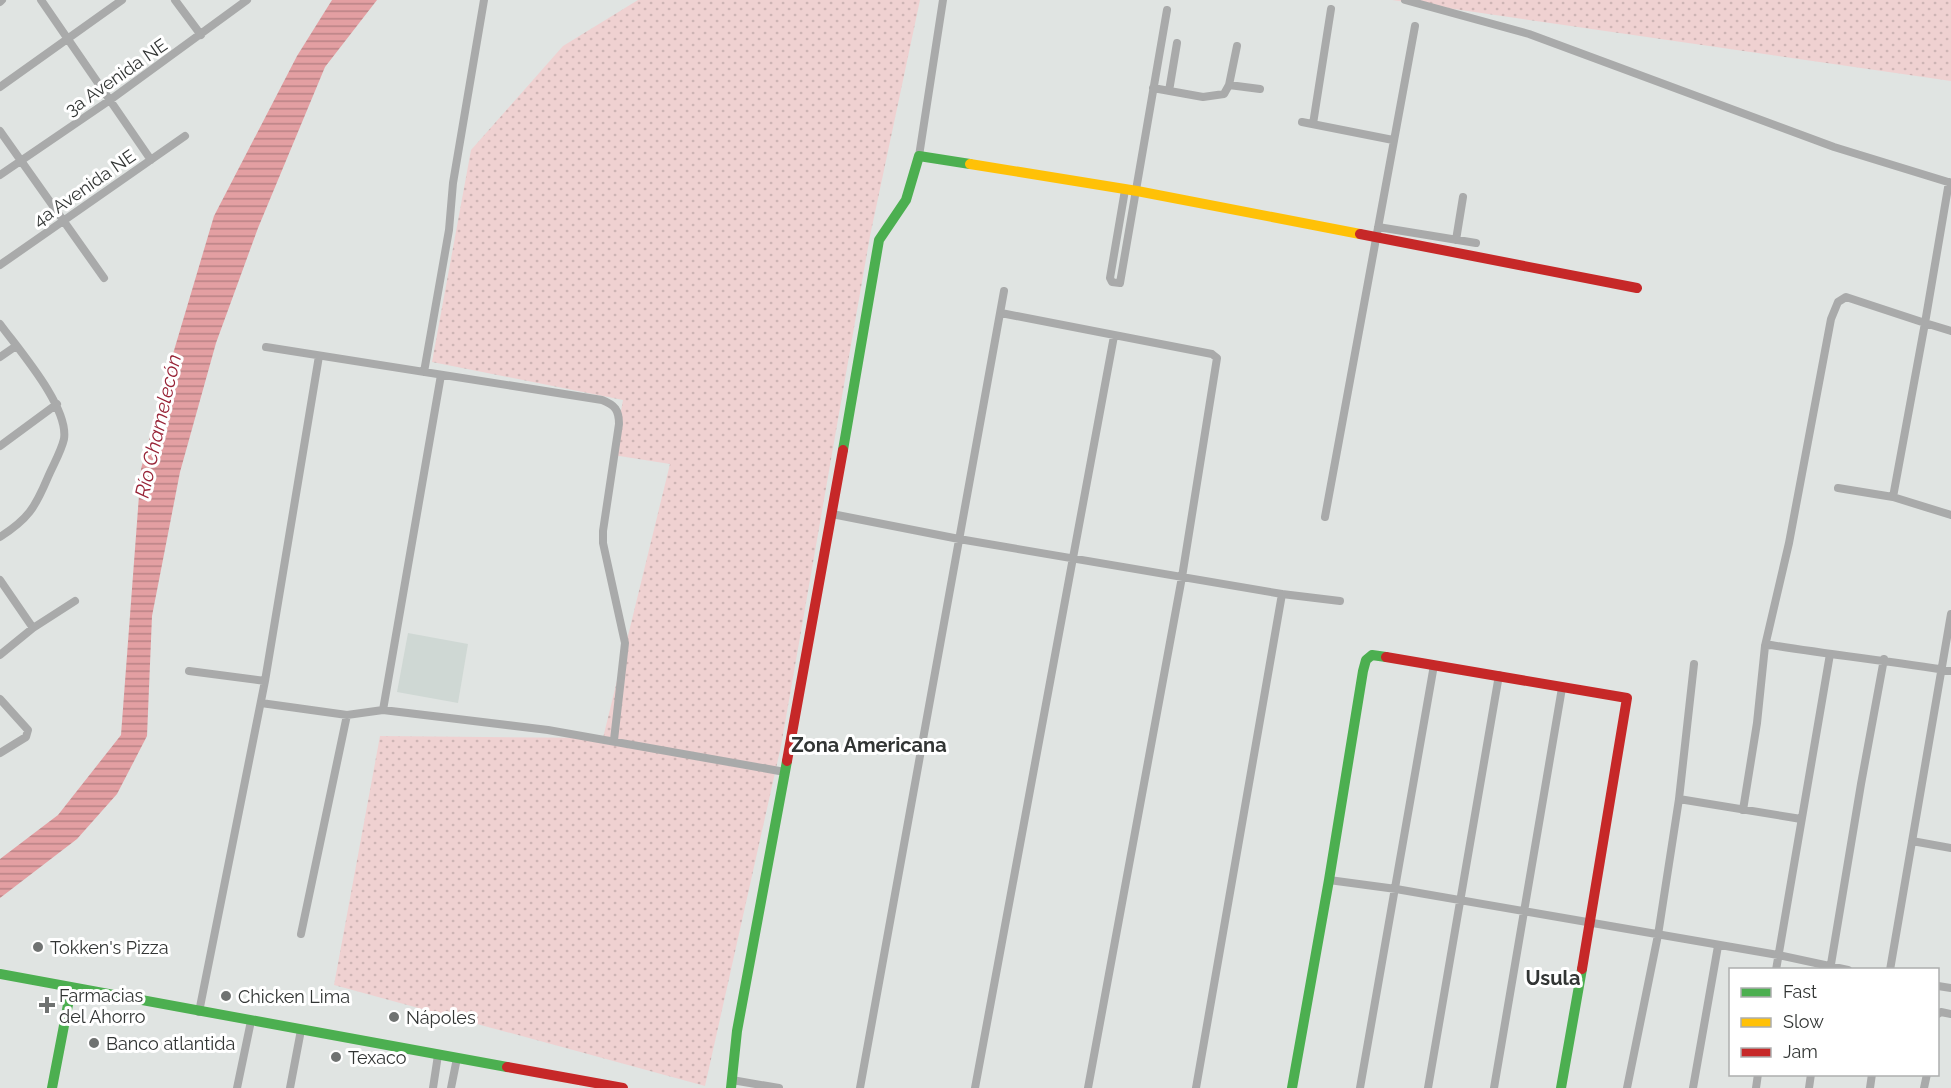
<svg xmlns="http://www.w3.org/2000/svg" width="1951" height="1088" font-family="Raleway,sans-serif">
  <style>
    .built { fill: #cfd8d4 }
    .grass { fill: url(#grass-dots) }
    .water { fill: url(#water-rules) }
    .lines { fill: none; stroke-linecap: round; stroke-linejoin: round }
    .street { stroke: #a9aaaa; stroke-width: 8 }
    .fast { stroke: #4caf50; stroke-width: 10 }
    .slow { stroke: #ffc107; stroke-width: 10 }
    .jam { stroke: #c62828; stroke-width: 10 }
    .poi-dot { fill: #6f7271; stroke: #fff; stroke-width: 2 }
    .labels { text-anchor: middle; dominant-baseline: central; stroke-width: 6; stroke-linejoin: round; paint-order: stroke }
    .street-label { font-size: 18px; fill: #323534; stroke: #fff }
    .poi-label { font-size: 18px; fill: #323534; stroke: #fff; text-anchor: start }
    .water-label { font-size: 20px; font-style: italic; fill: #982336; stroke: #fff }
    .neighbourhood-label { font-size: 20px; font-weight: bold; fill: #323534; stroke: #fff }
  </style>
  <defs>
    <pattern id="grass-dots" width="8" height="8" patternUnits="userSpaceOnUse" patternTransform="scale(1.5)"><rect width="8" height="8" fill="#efd1d1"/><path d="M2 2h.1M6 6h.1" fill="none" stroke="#cdb4b4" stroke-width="1.8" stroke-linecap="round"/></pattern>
    <pattern id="water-rules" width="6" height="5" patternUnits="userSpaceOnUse" patternTransform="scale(1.5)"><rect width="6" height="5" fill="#e39fa2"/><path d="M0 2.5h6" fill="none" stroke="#b98285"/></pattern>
  </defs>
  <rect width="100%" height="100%" fill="#e0e4e2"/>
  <path class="built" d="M408,633L468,644L458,703L397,692Z"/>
  <path class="grass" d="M638,0H920L870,236L781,746L705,1086L334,985L380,736L603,738L670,464L613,455L623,400L432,362L471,150L563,46Z
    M1392,0H1951V81Z"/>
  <path class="water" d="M332,0H377L325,67L258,228L216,343L180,472L152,616L147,736L117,794L77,839L0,898V859L58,815L121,735L141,469L167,374L214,216L297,56Z"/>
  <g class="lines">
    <path class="street" d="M41,0L151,160
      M175,0L201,35
      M1405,0L1529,34L1834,147L1951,183
      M0,2L2,0
      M1229,85L1260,89
      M0,87L122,0
      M1153,88L1203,97L1224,94L1229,85L1237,46
      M1169,91L1177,43
      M1302,122L1393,140
      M1313,124L1331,9
      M0,131L104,278
      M919,156L943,0
      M0,175L110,100L247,0
      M1949,182L1925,323L1951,331
      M1125,190L1110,278L1112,282L1120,283L1167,10
      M1378,227L1476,243
      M1456,240L1463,197
      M0,265L185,136
      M1001,313L1212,354L1217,358L1182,577L1088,1088
      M0,324C19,350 69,407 64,439C61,452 53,465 48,477C35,508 28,519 0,537
      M266,347L602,400C615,405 619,410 619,424L603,531V543L625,643L614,740
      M0,357L16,346
      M424,372L449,230L453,183L484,0
      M0,446L57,404
      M1838,488L1893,497
      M832,514L959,539L1282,594L1340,601
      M1325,517L1415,26
      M0,580L33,628
      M1765,646L1771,645C1831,655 1891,661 1951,671
      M0,655L33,628L75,601
      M189,671L265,681
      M0,699L28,730L26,737L0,753
      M261,703L347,715L383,710L548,730L785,772
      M383,710L441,375
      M1679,799L1801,819
      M1743,810L1757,723L1765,646L1789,543L1831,319L1838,302L1846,297L1925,323L1893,497L1951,515
      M1912,841L1951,848
      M1329,880L1396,889L1778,955L1848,970
      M301,934L347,715
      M1776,970L1830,654
      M1830,970L1861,784L1884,659
      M1890,970L1951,614
      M1938,986L1951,988
      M199,1012L265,681L319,356
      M1938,1014L1941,1012L1951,1014
      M732,1080L779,1088
      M237,1088L251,1021
      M290,1088L301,1030
      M433,1088L438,1055
      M451,1088L457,1058
      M860,1088L1004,291
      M975,1088L1114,336
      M1196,1088L1282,594
      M1360,1088L1434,665
      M1428,1088L1499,675
      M1494,1088L1562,688
      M1627,1088L1658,935L1679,799L1694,664
      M1693,1088L1718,946
      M1756,1088L1758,1074
      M1809,1088L1811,1074
      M1870,1088L1872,1074
      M1924,1088L1927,1074"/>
    <path class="fast" d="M843,450L879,240L906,200L919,156L970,164
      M0,974L507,1067
      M52,1088L71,989
      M731,1088L737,1031L787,761
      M1292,1088L1329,880L1363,671L1366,660L1372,655L1386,657
      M1561,1088L1582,969"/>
    <path class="slow" d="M970,164L1137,191L1360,234"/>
    <path class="jam" d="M1360,234L1637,288
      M1386,657L1627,698L1582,969
      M787,761L843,450
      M507,1067L623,1088"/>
  </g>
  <g class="poi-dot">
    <circle cx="38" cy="947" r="6"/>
    <circle cx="226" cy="996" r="6"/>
    <path d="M44 996h6v6h6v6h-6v6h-6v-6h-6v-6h6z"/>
    <circle cx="394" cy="1017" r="6"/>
    <circle cx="94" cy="1043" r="6"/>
    <circle cx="336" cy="1057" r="6"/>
  </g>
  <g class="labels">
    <g class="street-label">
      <text transform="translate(116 77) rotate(-35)">3a Avenida NE</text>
      <text transform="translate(84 188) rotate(-35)">4a Avenida NE</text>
    </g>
    <g class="poi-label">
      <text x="50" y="947">Tokken's Pizza</text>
      <text x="59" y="995">Farmacias<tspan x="59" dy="21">del Ahorro</tspan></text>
      <text x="238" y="996">Chicken Lima</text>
      <text x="406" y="1017">Nápoles</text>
      <text x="106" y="1043">Banco atlantida</text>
      <text x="348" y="1057">Texaco</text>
    </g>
    <g class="water-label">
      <text transform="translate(158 426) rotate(-77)">Río Chamelecón</text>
    </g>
    <g class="neighbourhood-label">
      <text x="869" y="745">Zona Americana</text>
      <text x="1553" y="978">Usula</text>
    </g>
  </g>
  <rect x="1729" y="968" width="210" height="108" fill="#ffffff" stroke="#adaeae" stroke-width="1.5"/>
  <rect x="1741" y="988" width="30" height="9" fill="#4caf50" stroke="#adaeae" stroke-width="1.5"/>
  <text x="1783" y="998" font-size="18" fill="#323534">Fast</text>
  <rect x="1741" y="1018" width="30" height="9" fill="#ffc107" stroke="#adaeae" stroke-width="1.5"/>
  <text x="1783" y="1028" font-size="18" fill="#323534">Slow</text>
  <rect x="1741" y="1048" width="30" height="9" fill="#c62828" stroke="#adaeae" stroke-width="1.5"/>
  <text x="1783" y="1058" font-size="18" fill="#323534">Jam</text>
</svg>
